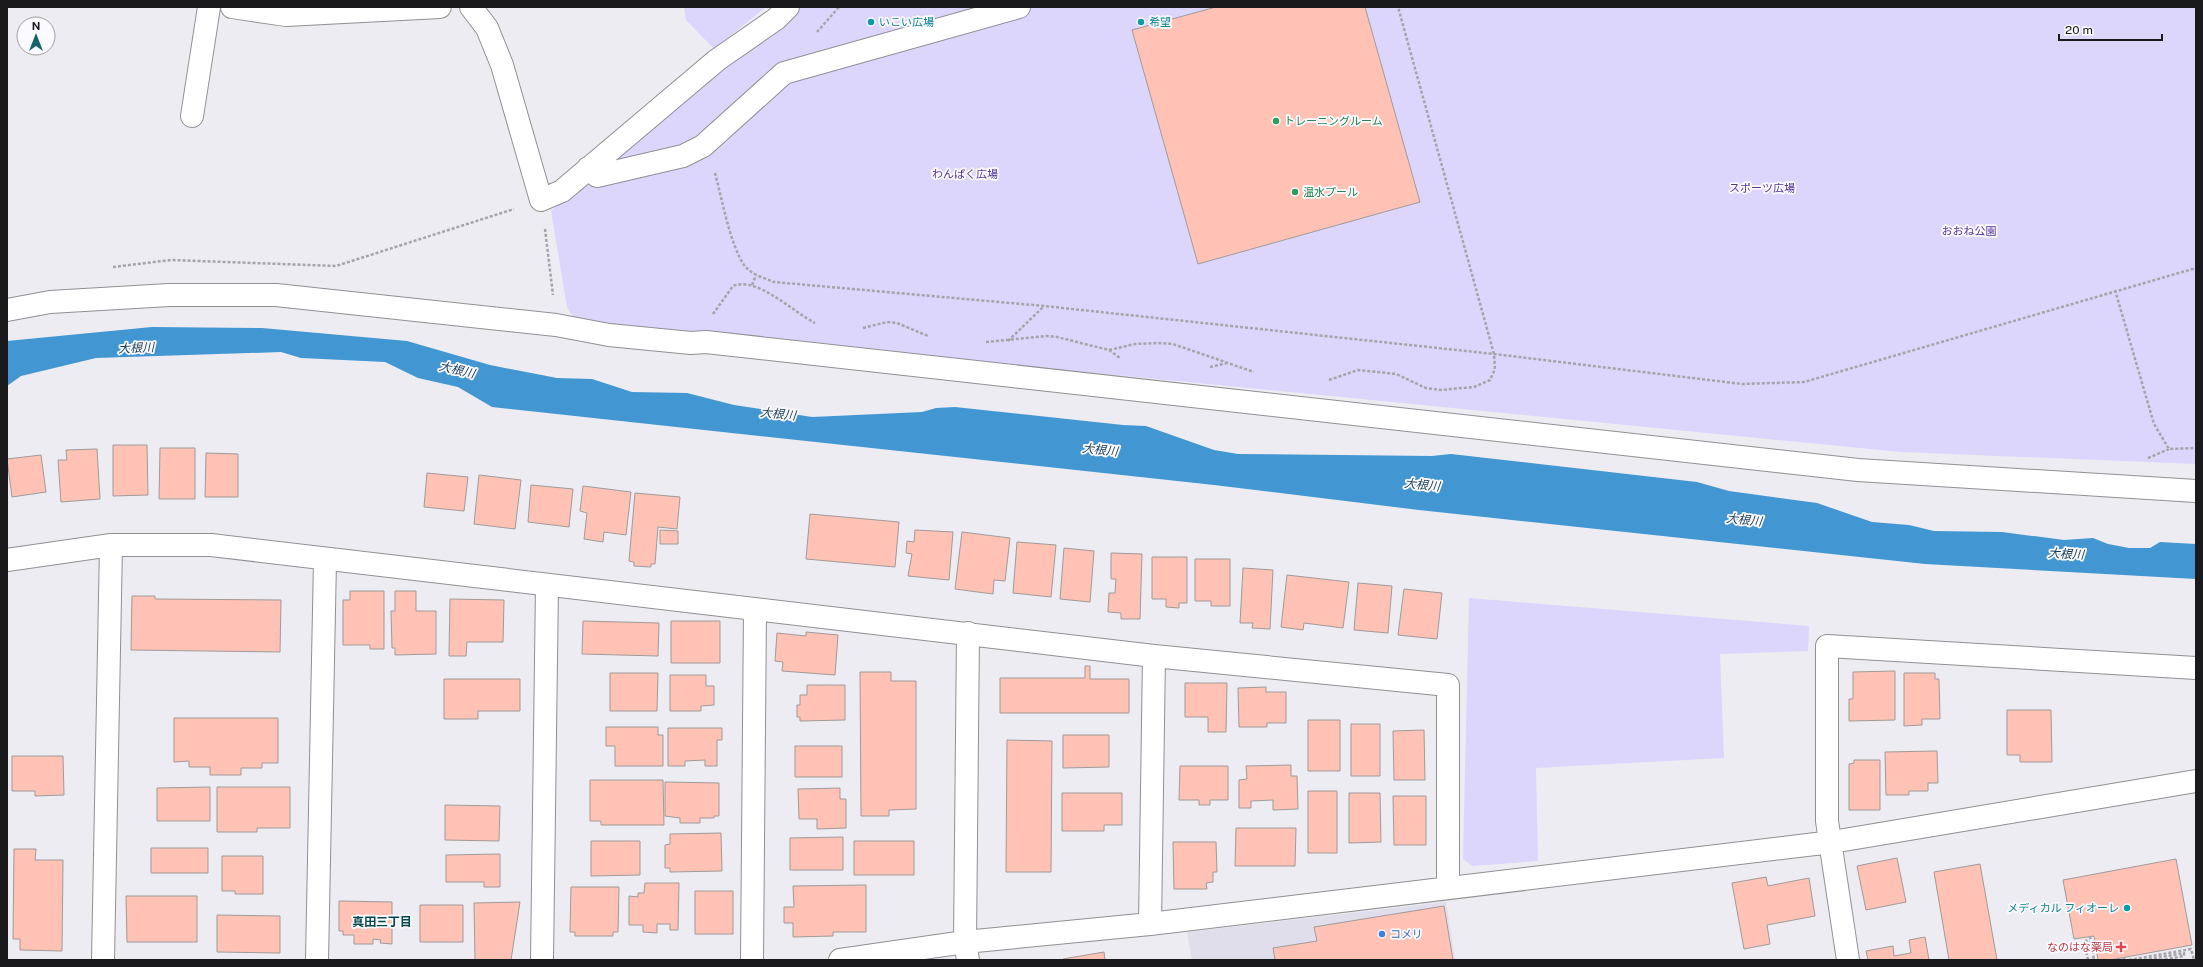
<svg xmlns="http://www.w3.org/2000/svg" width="2203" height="967" font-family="'Public Sans','Noto Sans JP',sans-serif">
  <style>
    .built { fill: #e0deeb }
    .green { fill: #dcd6fc }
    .water { fill: #4297d2 }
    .building { fill: #ffc2b5; stroke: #a09a99 }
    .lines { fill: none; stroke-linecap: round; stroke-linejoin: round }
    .minor-casing { stroke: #909094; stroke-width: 24 }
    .path { stroke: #a5a4a8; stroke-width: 2.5; stroke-dasharray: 3 2; stroke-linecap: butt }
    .minor { stroke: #fff; stroke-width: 22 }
    .culture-dot { fill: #0f9aa8; stroke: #fafaff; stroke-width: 1.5 }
    .leisure-dot { fill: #2e9e5b; stroke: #fafaff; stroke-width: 1.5 }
    .shop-dot { fill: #3f7fe0; stroke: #fafaff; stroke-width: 1.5 }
    .health-dot { fill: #e0444e; stroke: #fafaff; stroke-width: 1.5 }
    .labels { text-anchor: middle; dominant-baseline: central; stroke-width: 3.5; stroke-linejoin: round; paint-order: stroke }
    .culture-label { font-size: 11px; fill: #0d838f; stroke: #fafaff; text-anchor: start }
    .leisure-label { font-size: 11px; fill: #27864d; stroke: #fafaff; text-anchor: start }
    .park-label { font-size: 11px; fill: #543697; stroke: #fafaff }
    .shop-label { font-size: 11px; fill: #366cbe; stroke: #fafaff; text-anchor: start }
    .health-label { font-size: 11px; fill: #be3a42; stroke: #fafaff; text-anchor: end }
    .water-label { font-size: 12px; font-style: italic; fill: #173a54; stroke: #fafaff }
    .neighbourhood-label { font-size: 12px; font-weight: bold; fill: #05474c; stroke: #fafaff }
  </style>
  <rect width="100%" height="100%" fill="#edecf2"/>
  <path class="built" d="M1446,902L1455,960H1192L1187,932Z"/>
  <path class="green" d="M684,7H766L714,49L686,20Z
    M786,7H2196V464L1901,452L576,322L567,307L551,211Z
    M1469,598L1809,626L1808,651L1720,654L1724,758L1536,768L1538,861L1472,866L1463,859Z"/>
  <path class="water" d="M152,327L262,328L407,341L490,365L557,378L592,379L632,392L687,393L734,405L812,417L922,412L936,408L955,407L1123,425L1146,426L1214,450L1238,454L1432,456L1451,454L1697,482L1729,491L1817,503L1872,522L1909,525L1934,531L2002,532L2064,540L2093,538L2108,544L2129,548H2150L2160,542L2196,544V579L1925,564L1419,510L1214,485L492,407L458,387L418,378L385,362L301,358L281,352L96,358L21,376L7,386V341Z"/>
  <path class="building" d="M1216,7H1365L1420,202L1198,264L1132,30Z
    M113,445H147L148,495L113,496Z
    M160,448H195V499H159Z
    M97,449L100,499L61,502L58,460H67L66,450Z
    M206,453L238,454V497H205Z
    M41,455L46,492L12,497L7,459Z
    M427,473L468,477L464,511L424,507Z
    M479,475L521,480L515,529L474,524Z
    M531,485L573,489L569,527L528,522Z
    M583,486L631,492L626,535L604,532L603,542L584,539L587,513L580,511Z
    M635,493L680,497L677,529L658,527L655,564H651V567L634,566V562L629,561Z
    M810,514L899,522L895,567L806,559Z
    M660,530L678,531V544H660Z
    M915,530L953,532L949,580L908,576L912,554L906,553L907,541L914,542Z
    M962,532L1010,538L1005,581L994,580L993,594L955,589Z
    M1017,542L1056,545L1051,597L1013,593Z
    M1064,548L1094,551L1090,602L1060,599Z
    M1111,553L1142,554L1140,619H1121V613L1108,612L1109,593H1115L1116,579H1111Z
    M1152,557H1187V603H1179V608L1166,607V599H1152Z
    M1195,559H1230V606H1211V601H1195Z
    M1243,568L1273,570L1270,629L1252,628L1253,623H1240Z
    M1287,575L1349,582L1343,628L1304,623L1303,630L1281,627Z
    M1358,583L1392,586L1388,633L1354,630Z
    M1404,589L1442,593L1437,639L1398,635Z
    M350,591H384V649H370V645H343V600H350Z
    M395,591H416V611H436V654L395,655V648H392L391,611H395Z
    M132,596H155V599L281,600L280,652L131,650Z
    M450,599L504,600L503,642H467L466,656H449Z
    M583,621L659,623L658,656L582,654Z
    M671,621H720V663H671Z
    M806,632L838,635L835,675L782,671L783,662L775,661L777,633L806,636Z
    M1085,666H1090V679H1129V713H1000V678H1085Z
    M1895,671V720L1849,721V699H1853V672Z
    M860,672H891V681H916V809L889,810V816H861Z
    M610,673H658L657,711H610Z
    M1904,673H1935V679H1939L1940,719H1922V725L1904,726Z
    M670,675H706V686H714V705L701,706V711H670Z
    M444,679H520V711H478V719H444Z
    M1185,683H1227L1226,732H1208V717H1185Z
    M807,685H845V720L800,721V717H797V705H800V695H807Z
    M1266,687V692H1286V723H1267V727H1239L1238,688Z
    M2007,710H2051L2052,762H2020V755H2007Z
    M174,718H278V763H262V768H241V775H210V767H189V761L174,762Z
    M1308,720H1340V771H1308Z
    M1351,724H1380V776H1351Z
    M606,727H658V735H663V766H615V746H606Z
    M668,728H722V740H717V766H705V760L685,761V766H668Z
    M1424,730L1425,780H1394L1393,731Z
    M1063,735H1109V767L1063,768Z
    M1007,740L1052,741L1051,872H1006Z
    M795,746H842V777H795Z
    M1937,751L1938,783H1928V791H1909V795H1886L1885,752Z
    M12,756H63L64,795L35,796V791H12Z
    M1854,760H1880V810H1849V764L1854,763Z
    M1291,765V776H1297L1298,809L1273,810V800L1251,801V808H1239V780L1247,779L1246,766Z
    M1180,766H1228V800H1210V805H1199V800H1179Z
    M590,780H663L664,825H601V821H590Z
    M665,782L719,783V816H714V818H700V823H680V818L665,816Z
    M210,787V821H157V788Z
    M217,787H290V828H257V832H217Z
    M840,788V799H846V828L817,829V819H799L798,789Z
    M1308,791H1337V853H1308Z
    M1062,793H1122V825H1104V831H1062Z
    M1349,793H1380L1381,842L1349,843Z
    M1393,796H1426V845H1394Z
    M445,805L500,806L499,841L445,840Z
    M1236,828H1296L1295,866H1235Z
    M721,833L722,871L670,872V868H665V845L670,844V834Z
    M843,837V870H790V838Z
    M591,841H640V875L591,876Z
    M854,841H914V875H854Z
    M1173,842H1216L1217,872H1213V882L1206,883L1207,889H1174Z
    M151,848H208V873H151Z
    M14,849H36L35,860H63L62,951L20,950V939H13Z
    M500,854V887H484V882H446V855Z
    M222,856H263V894H235V891H222Z
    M1897,858L1906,902L1866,910L1857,866Z
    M2176,859L2192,945L2110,960H2098L2094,936L2074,939L2063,880Z
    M1980,864L1997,960H1949L1934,872Z
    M1766,877L1768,886L1809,878L1815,916L1767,925L1770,944L1744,949L1732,883Z
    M645,883H679L678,930H670V924H657V933L643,932V925H629V896L638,897V893H644Z
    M866,885V932H833V936L793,937V923H784V907H794L793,886Z
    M571,887H619L618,932H613V936H575V932H570Z
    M695,891H733V934H695Z
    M126,896H197V942H127Z
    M339,901L392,902V944L380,943L381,940L373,939V944H354V935H343V931H339Z
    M520,902L511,960H475L474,903Z
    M420,905H463V942H420Z
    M1444,906L1453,960H1275L1273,948L1317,941L1314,927Z
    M217,915L280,916V953L217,952Z
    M1925,937L1929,960H1868L1866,951L1893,946L1894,956L1911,953L1909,940Z
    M1104,952L1105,960H1064L1063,959Z"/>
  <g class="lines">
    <g class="minor-casing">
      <path id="minor" d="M232,7L286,15L440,7
        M471,7L487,28L502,65L541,200L562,191L717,60L776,19L788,7
        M192,116L209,7
        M588,168L597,176L683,156L703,146L784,73L1019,7
        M7,310L50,302L169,295H276L556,325L609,335L691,343L706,342L1858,470L2196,491
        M7,560L111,545H211L1154,656L1448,685V887
        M968,633L965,942L968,960
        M1150,924L1154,656
        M103,960L111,545
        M317,960L325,560
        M542,960L547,585
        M752,960L755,609
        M840,960L965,942L1150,924L1832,842L2196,781
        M1848,960L1827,821V646L2196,668"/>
    </g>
    <path class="path" d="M817,32L839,7
      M715,173C722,199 730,244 744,265C750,274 764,278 774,282L1044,306L1494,354L1742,384L1804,382L2196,268
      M545,229L553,295
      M113,267L171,260L336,266L514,209
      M752,285L756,275
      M2115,290L2154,424L2169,449L2196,448
      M713,314L733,286C757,276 793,312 815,323
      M863,328L887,322L897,323L928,336
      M1008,341L1043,307
      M986,342L1047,336L1057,337L1109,350L1135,344L1158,343L1173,344L1254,372
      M1109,350L1120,358
      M1210,367L1227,363
      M1329,380L1358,370L1396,374L1426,388L1440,390L1474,387L1490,380L1495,369L1494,354L1398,7
      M2148,458L2169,449
      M2090,936L2094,960
      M2124,957V960
      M2088,960L2084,941L2090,940
      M2129,960L2191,949L2194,960
      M2144,960L2184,953V956L2162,960"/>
    <use href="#minor" class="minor"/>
  </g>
  <g class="culture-dot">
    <circle cx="871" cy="22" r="4"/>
    <circle cx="1141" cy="22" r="4"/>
    <circle cx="2127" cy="908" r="4"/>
  </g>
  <g class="leisure-dot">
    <circle cx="1276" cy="121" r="4"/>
    <circle cx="1295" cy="192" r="4"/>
  </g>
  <circle class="shop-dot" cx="1382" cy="934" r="4"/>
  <path class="health-dot" d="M2119 941h4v4h4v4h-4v4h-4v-4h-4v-4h4z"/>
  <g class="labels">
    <g class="culture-label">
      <text x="879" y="22">いこい広場</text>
      <text x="1149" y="22">希望</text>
      <text x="2119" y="908" text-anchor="end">メディカル フィオーレ</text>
    </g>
    <g class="leisure-label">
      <text x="1284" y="121">トレーニングルーム</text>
      <text x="1303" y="192">温水プール</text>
    </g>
    <g class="park-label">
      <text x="965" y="174">わんぱく広場</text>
      <text x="1762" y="188">スポーツ広場</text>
      <text x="1969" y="231">おおね公園</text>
    </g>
    <g class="shop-label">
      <text x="1390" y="934">コメリ</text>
    </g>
    <g class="health-label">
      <text x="2113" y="947">なのはな薬局</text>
    </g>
    <g class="water-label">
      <text transform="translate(136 348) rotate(-2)">大根川</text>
      <text transform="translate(457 370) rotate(13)">大根川</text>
      <text transform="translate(778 414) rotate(6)">大根川</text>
      <text transform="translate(1100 450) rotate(6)">大根川</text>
      <text transform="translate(1422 485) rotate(6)">大根川</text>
      <text transform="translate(1744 520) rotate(6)">大根川</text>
      <text transform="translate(2066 554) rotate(3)">大根川</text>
    </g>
    <g class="neighbourhood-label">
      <text x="382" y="922">真田三丁目</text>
    </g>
  </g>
  <rect width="2203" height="967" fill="none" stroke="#1a191b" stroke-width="16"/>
  <g transform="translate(36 36)"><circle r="19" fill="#fafaff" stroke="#a0a0a4"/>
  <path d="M0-3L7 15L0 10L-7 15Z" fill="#16646a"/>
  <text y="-6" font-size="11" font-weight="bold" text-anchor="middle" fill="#1a191b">N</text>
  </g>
  <path d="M2059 34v6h103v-6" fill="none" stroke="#1a191b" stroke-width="2"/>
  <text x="2065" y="34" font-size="12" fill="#1a191b" stroke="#fafaff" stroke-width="3" paint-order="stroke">20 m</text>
</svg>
